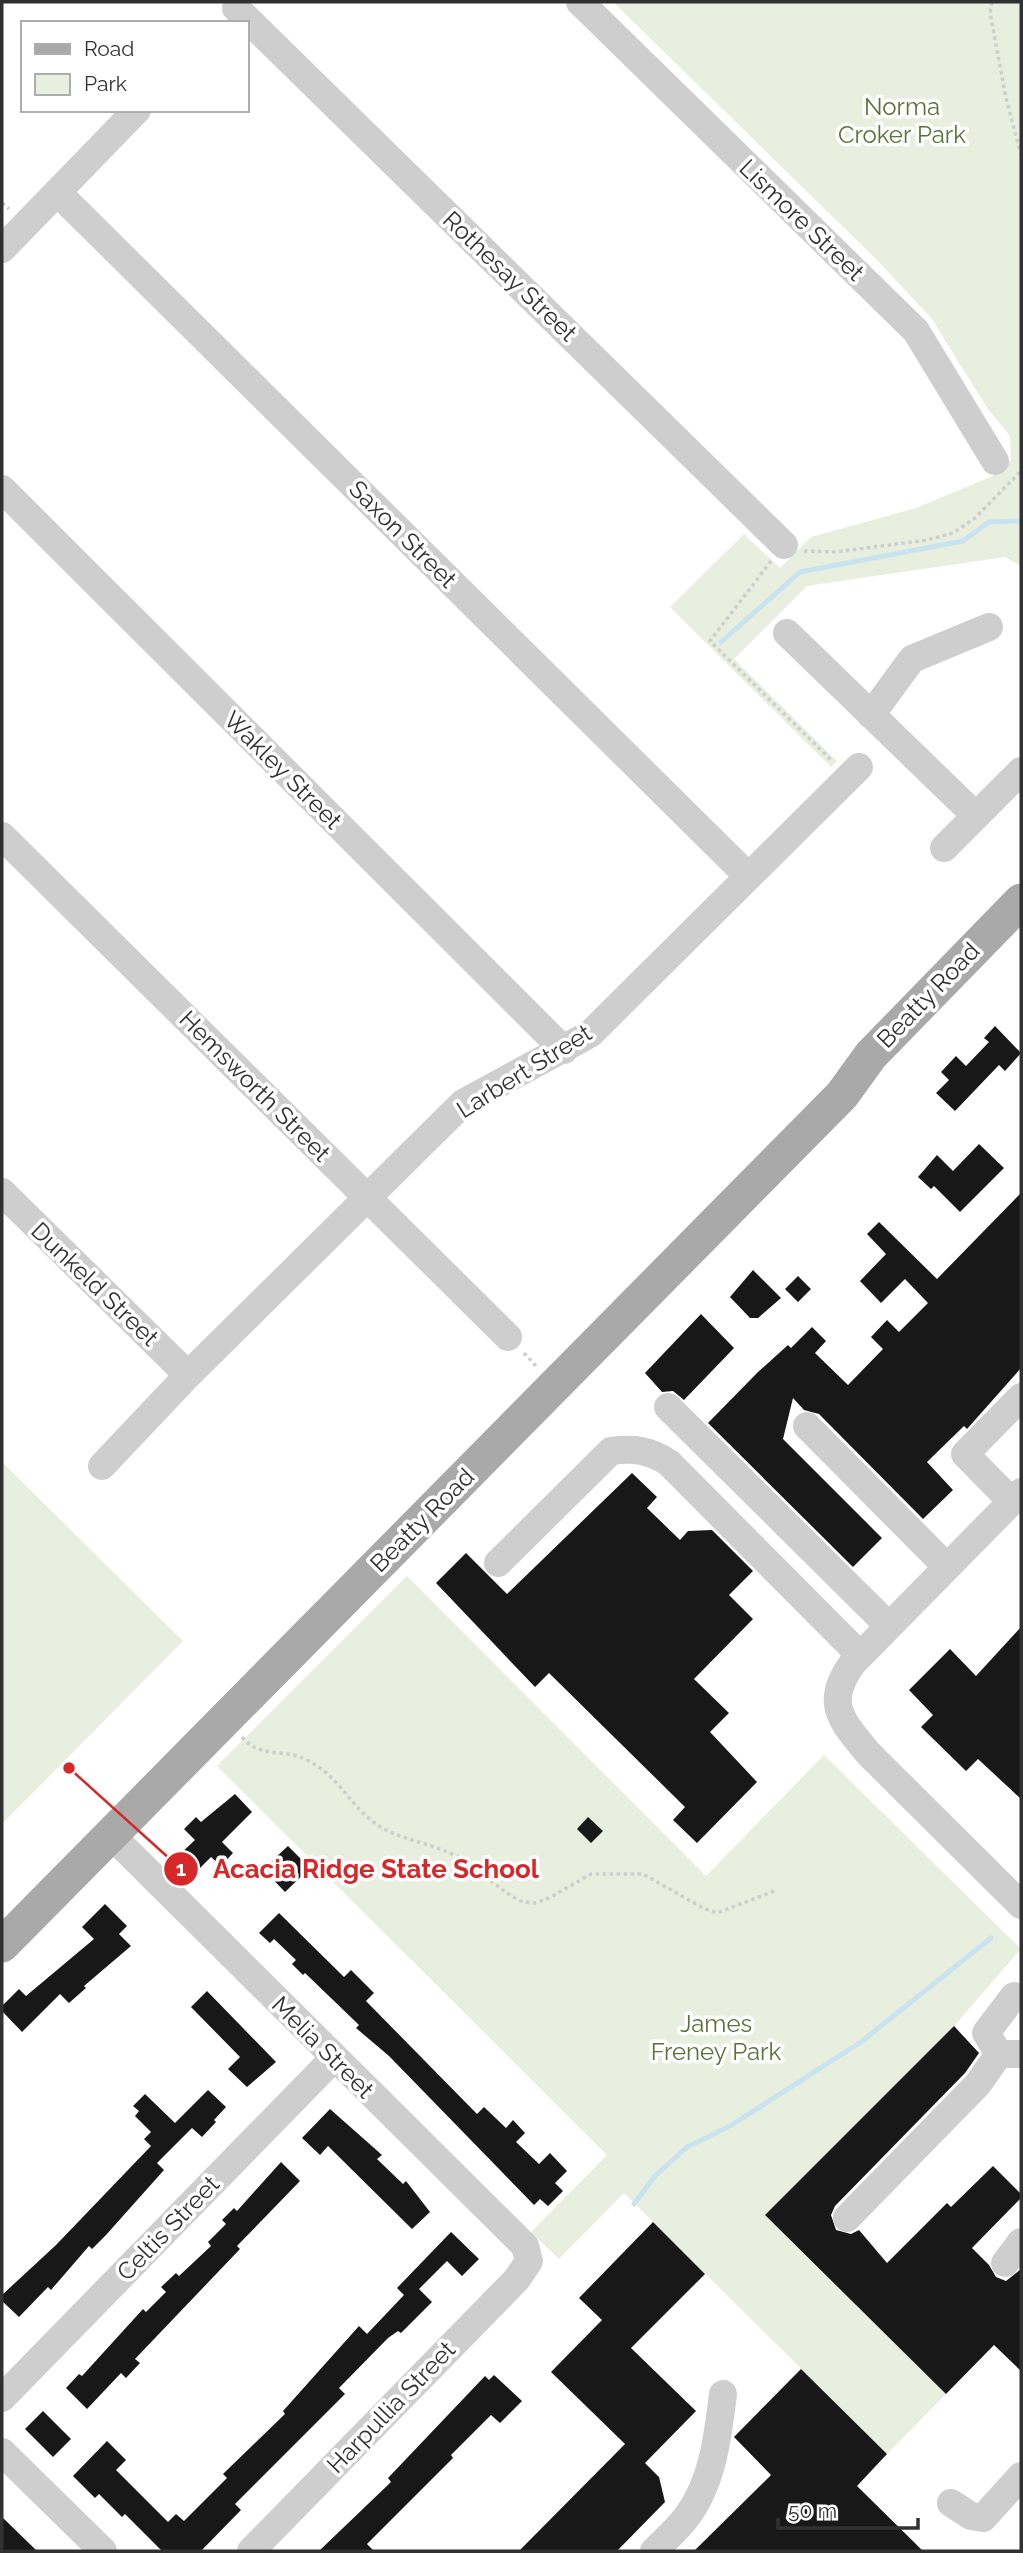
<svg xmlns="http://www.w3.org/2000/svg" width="1023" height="2553" font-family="Raleway,sans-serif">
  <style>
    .green { fill: #e8efde }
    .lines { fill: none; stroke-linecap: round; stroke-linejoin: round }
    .stream { stroke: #c9e4f0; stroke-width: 5 }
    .building { fill: #181818 }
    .path { stroke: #cecece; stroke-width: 3.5; stroke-dasharray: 3.5 3.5; stroke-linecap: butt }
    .minor { stroke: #cecece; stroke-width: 28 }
    .major { stroke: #a9a9a9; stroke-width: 35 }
    .labels { text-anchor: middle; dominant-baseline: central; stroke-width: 7; stroke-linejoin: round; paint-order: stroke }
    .park-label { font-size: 24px; fill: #587239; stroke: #fff }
    .street-label { font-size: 24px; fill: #313131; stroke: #fff }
    .leader { fill: none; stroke: #d62828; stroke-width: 2.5 }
    .callout-dot { fill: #d62828; stroke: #fff; stroke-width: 2.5 }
    .mark-label { font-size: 21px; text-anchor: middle; font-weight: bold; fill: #fff }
    .callout-label { font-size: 26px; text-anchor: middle; font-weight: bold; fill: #d62828; stroke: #fff; stroke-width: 7; stroke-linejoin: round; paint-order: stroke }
  </style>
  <rect width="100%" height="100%" fill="#fff"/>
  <path class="green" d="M613,2H1021V566L1005,557L807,586L734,659L837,761L831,767L670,607L744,534L780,568L811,537L916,508L993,476L1011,460L1010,436L987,408L932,319L878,261Z
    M2,1462L183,1641L2,1824Z
    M407,1576L706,1876L824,1755L1021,1949L954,2026L765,2215L946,2394L887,2454L624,2193L559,2259L531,2232L607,2155L217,1766Z"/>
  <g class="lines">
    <path class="stream" d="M721,642L800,572L963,541L989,522L1021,521
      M634,2204L655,2176L687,2147L730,2126L861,2042L991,1938"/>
  </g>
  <path class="building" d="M995,1026L1021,1053L1005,1071L999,1065L955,1111L936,1093L949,1080L941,1072L956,1056L966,1066L989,1042L984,1038Z
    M979,1144L1004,1168L960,1212L934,1186L931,1189L918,1177L937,1155L953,1171Z
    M1021,1193V1368L967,1429L964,1426L927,1462L953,1490L923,1519L819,1414L804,1410L793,1398L783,1439L882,1538L853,1567L708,1423L758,1372L788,1345L791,1348L812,1327L826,1341L815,1353L848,1385L883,1349L871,1337L887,1320L899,1332L928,1303L905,1279L881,1303L860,1281L886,1254L867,1234L879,1222L937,1279Z
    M753,1270L781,1298L758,1318H750L730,1297Z
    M798,1276L811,1289L798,1302L785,1289Z
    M701,1314L734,1348L684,1400L673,1391L662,1392L645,1373Z
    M632,1473L657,1497L647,1508L680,1540L688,1531L712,1530L753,1571L729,1595L753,1619L694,1679L729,1713L710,1732L757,1782L697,1843L673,1820L685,1807L549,1673L535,1687L436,1583L466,1553L507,1594Z
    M1021,1627V1799L978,1759L966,1771L921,1727L933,1715L909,1690L950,1649L976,1676Z
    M235,1794L252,1812L222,1842L233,1853L221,1866L211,1857L195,1873L178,1856L195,1840L184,1829L196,1817L201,1822Z
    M588,1817L603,1831L591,1843L577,1829Z
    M288,1846L310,1868L285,1892L263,1869Z
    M105,1904L127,1926L119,1934L131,1946L84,1986L86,1988L69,2003L60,1994L22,2032L2,2011V2006L19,1989L26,1996L94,1939L82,1927Z
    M279,1913L344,1977L351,1970L374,1993L366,2001L477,2114L484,2107L506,2128L513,2120L525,2133L516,2142L539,2164L550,2153L567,2171L555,2183L563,2191L548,2206L540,2199L534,2205L389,2056L356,2028L359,2025L305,1973L303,1975L292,1964L296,1960L274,1939L270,1943L259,1933Z
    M207,1991L276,2062L247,2087L228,2069L240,2057L191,2007Z
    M954,2026L979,2053L965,2073L835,2206L831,2215L836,2230L851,2234L859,2230L887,2263L947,2203L951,2207L993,2166L1021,2194V2198L972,2248L989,2265L996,2277L1006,2281L1021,2269V2371L994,2345L946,2394L765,2215Z
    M208,2090L226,2107L214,2120L216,2122L202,2137L192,2128L157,2163L164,2170L106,2235L92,2249L89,2246L51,2290L48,2287L19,2317L2,2301V2295L56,2245L151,2146L144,2139L151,2132L135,2116L139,2111L133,2106L145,2094L175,2123Z
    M330,2109L382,2155L377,2159L403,2184L406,2181L430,2212L412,2229L328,2146L320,2155L302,2138Z
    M281,2162L300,2181L237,2246L240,2249L135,2359L140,2363L126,2378L121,2373L87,2409L66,2388L79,2374L82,2376L143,2309L146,2312L166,2292L161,2287L176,2273L179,2276L211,2246L208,2242L226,2224L222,2220L234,2208L237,2211Z
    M653,2222L705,2274L631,2348L696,2411L645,2463L659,2477L665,2502L617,2551H519L625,2444L551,2372L602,2320L579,2298Z
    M451,2232L479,2259L462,2276L447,2261L419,2289L432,2302L401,2333L398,2331L388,2338L339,2388L345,2394L235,2504L241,2510L201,2551H162L125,2514L122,2517L99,2494L95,2498L73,2476L107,2441L126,2460L116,2470L168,2522L176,2514L184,2521L227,2478L223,2474L285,2414L283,2411L359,2326L367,2334L404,2295L397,2288Z
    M801,2369L887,2454L857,2486L923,2551H694L771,2475L734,2437Z
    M494,2375L522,2401L500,2423L491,2415L451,2455L453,2458L367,2544L374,2551H319L391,2482L388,2478L485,2376L489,2380Z
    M43,2411L71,2439L53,2457L25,2429Z
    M2,2517L37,2551H2Z"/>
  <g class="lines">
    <path class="path" d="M992,2L990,13L1006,98L1021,155
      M2,203L9,209
      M804,551L836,552L927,540L953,533L975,518L1021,471
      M771,561L710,641L832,761
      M524,1353L538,1368
      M242,1737C260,1759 283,1748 305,1759C338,1775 347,1801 372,1821C397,1840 425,1841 452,1854C478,1866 498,1891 523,1902L535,1903L549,1898L591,1874H643L703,1908L717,1913L777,1890"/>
    <path class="minor" d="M580,2L916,331L995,461
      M236,8L784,545
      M57,192L748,876
      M2,249L137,110
      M2,489L564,1050
      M787,633L976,816
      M871,715L912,659L989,627
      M2,836L508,1337
      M944,848L1021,771
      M2,1192L188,1375
      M668,1407L889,1626
      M807,1426L947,1567
      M102,1466L188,1375L463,1103L590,1034L859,767
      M1021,1492L852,1664C824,1703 841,1720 868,1753L1021,1905
      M1012,1502L965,1454L1021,1397
      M498,1563L611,1451C634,1448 650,1450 669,1463L860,1655
      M111,1835L525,2246L529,2261L517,2279L251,2551
      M999,2054L986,2033L1014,1996
      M847,2218L978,2084L999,2054H1021
      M1005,2263L1021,2242
      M2,2398L334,2058
      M2,2452L103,2551
      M951,2503L971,2516L983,2518L1021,2476
      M654,2551C665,2540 679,2528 688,2515C713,2481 718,2435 723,2394"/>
    <path class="major" d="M2,1945L842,1095L871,1055L1021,901"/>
  </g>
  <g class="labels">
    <g class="park-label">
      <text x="902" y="106">Norma<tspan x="902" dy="28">Croker Park</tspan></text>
      <text x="716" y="2023">James<tspan x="716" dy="28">Freney Park</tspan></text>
    </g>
    <g class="street-label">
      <text transform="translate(802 220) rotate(44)">Lismore Street</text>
      <text transform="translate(510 276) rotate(44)">Rothesay Street</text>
      <text transform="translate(403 534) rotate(45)">Saxon Street</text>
      <text transform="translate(283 770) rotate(45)">Wakley Street</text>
      <text transform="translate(928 995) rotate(-46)">Beatty Road</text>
      <text transform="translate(524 1071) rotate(-32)">Larbert Street</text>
      <text transform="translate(255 1086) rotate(45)">Hemsworth Street</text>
      <text transform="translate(95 1284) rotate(44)">Dunkeld Street</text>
      <text transform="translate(422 1520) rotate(-45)">Beatty Road</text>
      <text transform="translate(323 2047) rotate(45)">Melia Street</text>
      <text transform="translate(168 2228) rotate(-46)">Celtis Street</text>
      <text transform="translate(391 2407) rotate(-46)">Harpullia Street</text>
    </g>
  </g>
  <path class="leader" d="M69 1768L181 1869"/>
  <g class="callout-dot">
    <circle cx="69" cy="1768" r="7"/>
    <circle cx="181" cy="1869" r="18"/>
  </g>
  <g class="mark-label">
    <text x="181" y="1876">1</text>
  </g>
  <g class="callout-label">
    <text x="376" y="1878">Acacia Ridge State School</text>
  </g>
  <rect width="1023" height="2553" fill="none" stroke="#313131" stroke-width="7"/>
  <rect x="21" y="21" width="228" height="91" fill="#ffffff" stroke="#adadad" stroke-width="2"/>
  <rect x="35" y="44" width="35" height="10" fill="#a9a9a9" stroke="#adadad" stroke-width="2"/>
  <text x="84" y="56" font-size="21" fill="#313131">Road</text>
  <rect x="35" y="74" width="35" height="21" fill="#e8efde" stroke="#adadad" stroke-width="2"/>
  <text x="84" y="91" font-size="21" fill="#313131">Park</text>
  <path d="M778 2518v10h140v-10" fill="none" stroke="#313131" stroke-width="3.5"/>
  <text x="788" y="2518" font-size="21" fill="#313131" stroke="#ffffff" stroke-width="5" paint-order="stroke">50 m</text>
</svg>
